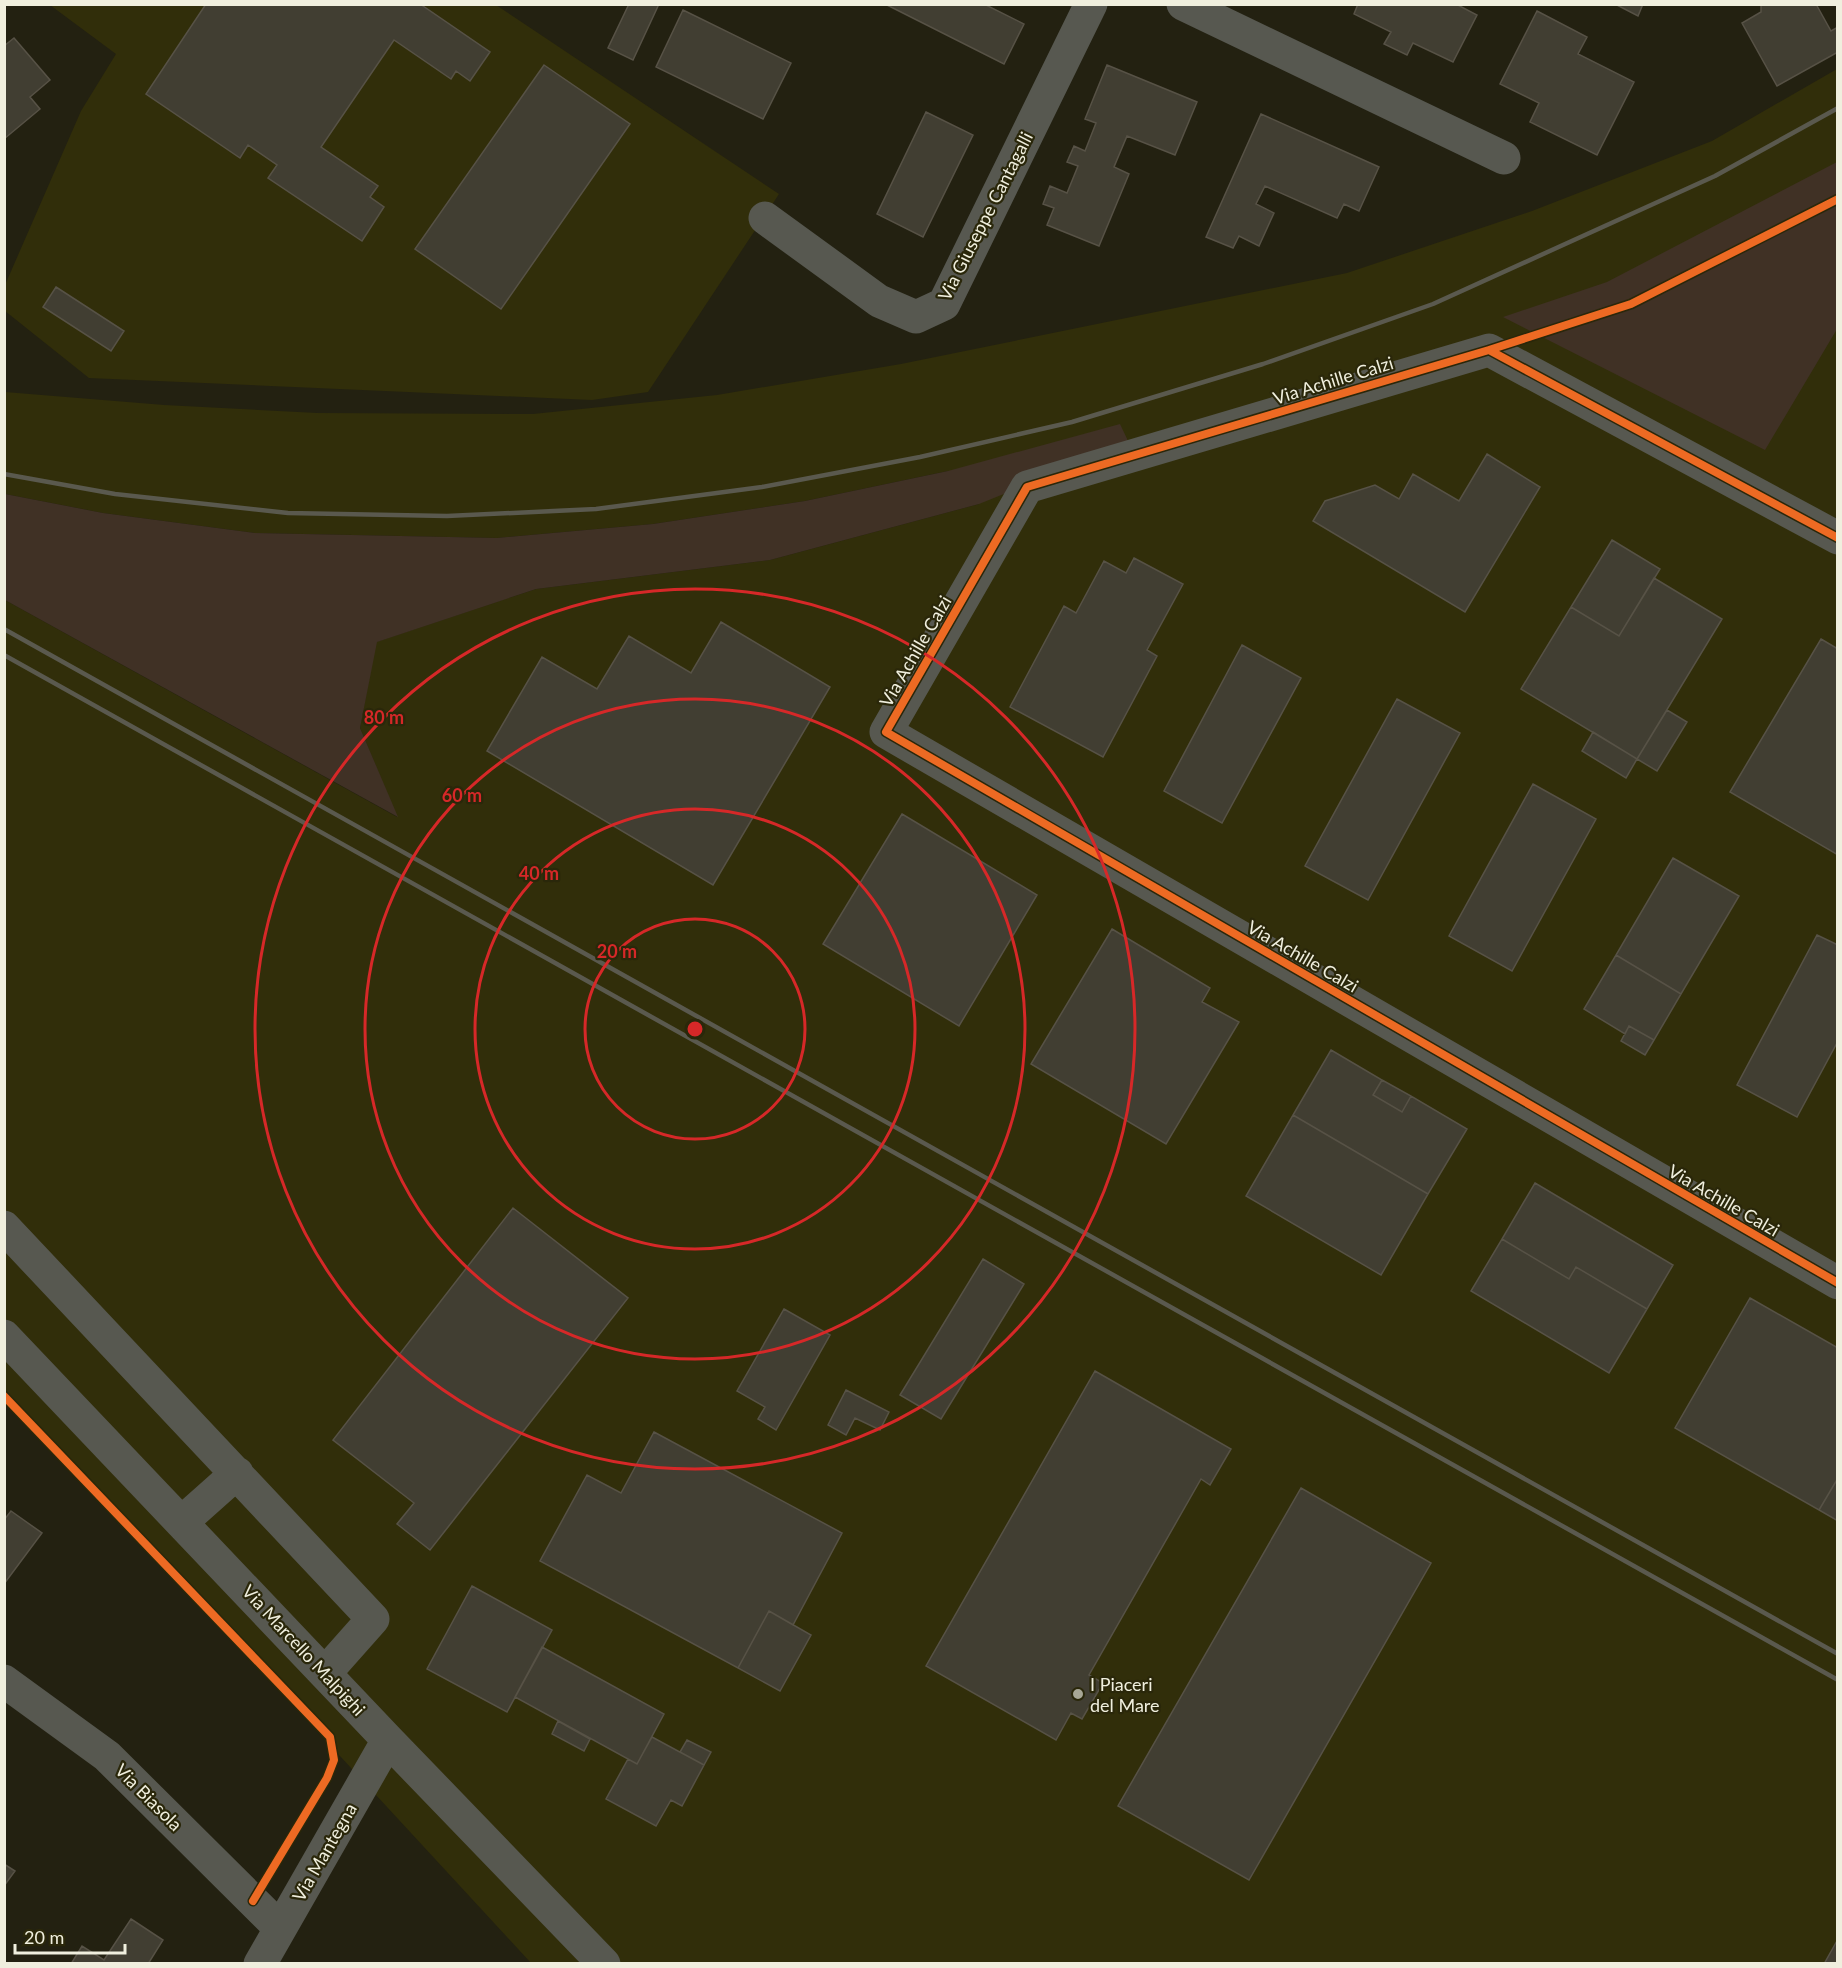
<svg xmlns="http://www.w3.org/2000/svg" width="1842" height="1968" font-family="Lato,sans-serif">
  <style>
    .built { fill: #312e0a }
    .green { fill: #403125 }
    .building { fill: #413e32; stroke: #575246; stroke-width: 1.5 }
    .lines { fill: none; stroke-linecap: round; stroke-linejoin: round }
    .minor { stroke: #575850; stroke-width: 33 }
    .rail { stroke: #5a594e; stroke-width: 4.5 }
    .cycleway-casing { stroke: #2a270a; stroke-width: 11 }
    .cycleway { stroke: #ed6a23; stroke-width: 8 }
    .ring { fill: none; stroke: #d62828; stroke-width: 3 }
    .poi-dot { fill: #a8a796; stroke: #2a270a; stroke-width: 2 }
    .labels { text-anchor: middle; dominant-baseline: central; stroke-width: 4.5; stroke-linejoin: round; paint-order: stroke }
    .street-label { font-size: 18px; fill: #f0efde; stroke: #2a270a }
    .poi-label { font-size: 18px; fill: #f0efde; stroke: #2a270a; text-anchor: start }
    .centre { fill: #d62828; stroke: #2a270a; stroke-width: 3 }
    .ring-label { font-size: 18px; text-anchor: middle; font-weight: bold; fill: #d62828; stroke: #2a270a; stroke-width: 4.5; stroke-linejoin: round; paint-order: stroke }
  </style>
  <rect width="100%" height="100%" fill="#232111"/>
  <path class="built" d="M50,5H496L779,194L648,392L592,400L89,378L5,311V285L81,111L116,54Z
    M1837,69V1963H531L5,1393V600L397,817L360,728L376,642L536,589L770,560L979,504L948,471L805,501L653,524L497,538L255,533L103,513L5,494V392L164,405L317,413L533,414L717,395L901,364L1347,273L1532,211L1712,141Z"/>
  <path class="green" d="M1837,162V329L1765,450L1503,317L1607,282Z
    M1120,424L1129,443L979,504L770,560L536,589L377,642L360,728L398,817L5,600V494L103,513L255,533L497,538L653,524L805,501L948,471Z"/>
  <path class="building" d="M206,4H420L490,52L470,81L456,71L451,79L394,40L321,147L378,186L370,197L384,207L362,241L268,178L277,165L248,145L240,158L146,94Z
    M629,4H659L633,60L608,48Z
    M885,4H984L1024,24L1004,64Z
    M1358,4H1456L1477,15L1453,62L1413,43L1407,55L1384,44L1391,32L1354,14Z
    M1615,4H1643L1638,16Z
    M1816,4L1831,31L1838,27V52L1777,86L1742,23L1761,12V4Z
    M683,10L791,63L763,119L656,67Z
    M1537,11L1587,37L1578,54L1634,82L1597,155L1530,122L1539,103L1500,84Z
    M14,38L50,80L30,97L40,109L4,139V46Z
    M544,65L630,124L501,309L415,249Z
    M1107,65L1197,102L1175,155L1127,136L1114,167L1129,174L1099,246L1047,225L1054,208L1043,204L1050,186L1067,193L1078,166L1067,162L1074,146L1085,151L1096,123L1085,119Z
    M926,112L973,135L923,237L877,214Z
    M1261,114L1379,167L1359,211L1344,204L1337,218L1265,186L1256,204L1274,213L1259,246L1239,236L1233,248L1206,237Z
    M56,287L124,331L111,351L43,307Z
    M1487,454L1540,487L1465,612L1313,521L1325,501L1375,485L1399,499L1413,474L1459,501Z
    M1612,540L1660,569L1619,636L1571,607Z
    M1134,558L1183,584L1147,650L1157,656L1103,757L1010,707L1064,606L1076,613L1104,561L1126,573Z
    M1654,578L1722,619L1637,759L1521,689L1571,607L1619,636Z
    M721,622L830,687L713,885L487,751L542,657L597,689L629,636L691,673Z
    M1821,639L1838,649V855L1730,792Z
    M1242,645L1301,678L1222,823L1164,791Z
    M1397,699L1460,733L1368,900L1305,866Z
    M1667,710L1687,722L1657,771L1637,759Z
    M1593,732L1637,759L1626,778L1582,751Z
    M1533,784L1596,819L1512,971L1449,936Z
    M902,814L1037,895L959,1026L823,944Z
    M1673,858L1739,896L1681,994L1616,955Z
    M1112,929L1210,988L1202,1002L1239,1022L1166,1144L1031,1064Z
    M1817,935L1838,945V1041L1797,1117L1737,1085Z
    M1616,955L1681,994L1654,1040L1629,1026L1625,1034L1584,1009Z
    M1629,1026L1654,1040L1645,1055L1621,1041Z
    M1331,1050L1382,1080L1373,1095L1402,1112L1411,1096L1467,1129L1428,1194L1293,1115Z
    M1382,1080L1411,1096L1402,1112L1373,1095Z
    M1293,1115L1428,1194L1381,1275L1246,1196Z
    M1535,1183L1673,1265L1647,1309L1576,1267L1569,1279L1502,1239Z
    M513,1208L628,1298L430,1550L397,1524L414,1503L333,1440Z
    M1502,1239L1569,1279L1576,1267L1647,1309L1609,1373L1471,1291Z
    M983,1259L1024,1284L941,1419L900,1395Z
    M1750,1298L1838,1348V1478L1819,1510L1675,1428Z
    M784,1309L830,1335L776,1430L758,1419L765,1407L737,1391Z
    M1095,1371L1231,1449L1210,1485L1201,1479L1089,1675L1103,1683L1082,1719L1071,1713L1056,1740L926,1666Z
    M846,1390L889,1412L880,1430L855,1418L846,1435L828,1425Z
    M654,1432L842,1533L793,1625L769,1611L738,1668L540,1561L587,1475L621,1493Z
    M1838,1478V1521L1819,1510Z
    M1301,1488L1431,1563L1249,1880L1118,1806Z
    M11,1511L42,1533L4,1584V1520Z
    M472,1586L552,1630L507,1712L427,1669Z
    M769,1611L811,1635L780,1691L738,1668Z
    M542,1647L664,1714L637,1764L515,1697Z
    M558,1721L590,1739L584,1751L552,1734Z
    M652,1737L704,1765L682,1806L671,1800L656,1826L606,1799L628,1759L637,1764Z
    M687,1740L711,1752L704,1765L680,1752Z
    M4,1864L15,1871L4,1886Z
    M131,1919L163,1940L148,1964H71L82,1946L104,1960Z
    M1838,1939V1964H1824Z"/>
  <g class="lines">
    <path class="minor" d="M1183,4L1504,158
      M765,218L879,301L916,317L944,304L1091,4
      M1838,538L1489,350L1027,487L886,732L1838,1283
      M4,1227L373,1619L326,1672
      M4,1336L388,1740L604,1964
      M183,1521L237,1473
      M4,1681L107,1756L280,1928
      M260,1964L388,1740"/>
    <path class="rail" d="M4,474L115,494L288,513L447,516L596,509L762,487L920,457L1072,422L1263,364L1433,304L1715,176L1838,108
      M4,629L1838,1654
      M4,655L1838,1680"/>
    <g class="cycleway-casing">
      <path id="cycleway" d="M1489,350L1631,304L1838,199
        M1838,538L1489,350L1027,487L886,732L1838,1283
        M4,1396L330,1737L334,1760L327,1778L253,1901"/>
    </g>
    <use href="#cycleway" class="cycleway"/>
  </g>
  <g class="ring">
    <circle cx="695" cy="1029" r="110"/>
    <circle cx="695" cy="1029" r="220"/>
    <circle cx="695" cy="1029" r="330"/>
    <circle cx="695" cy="1029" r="440"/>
  </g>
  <circle class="poi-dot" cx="1078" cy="1694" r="6"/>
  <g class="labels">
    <g class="street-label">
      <text transform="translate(985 216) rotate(-63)">Via Giuseppe Cantagalli</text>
      <text transform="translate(1333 380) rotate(-17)">Via Achille Calzi</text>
      <text transform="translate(915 651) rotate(-60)">Via Achille Calzi</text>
      <text transform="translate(1303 956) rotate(30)">Via Achille Calzi</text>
      <text transform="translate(1724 1200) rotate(30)">Via Achille Calzi</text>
      <text transform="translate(304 1650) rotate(47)">Via Marcello Malpighi</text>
      <text transform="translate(149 1797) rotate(45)">Via Biasola</text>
      <text transform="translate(324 1852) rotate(-60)">Via Mantegna</text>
    </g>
    <g class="poi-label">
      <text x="1090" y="1684">I Piaceri<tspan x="1090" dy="21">del Mare</tspan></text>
    </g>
  </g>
  <circle cx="695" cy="1029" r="9" class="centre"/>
  <g class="ring-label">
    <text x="384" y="724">80 m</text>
    <text x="462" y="802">60 m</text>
    <text x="539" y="880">40 m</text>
    <text x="617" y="958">20 m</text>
  </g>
  <rect width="1842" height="1968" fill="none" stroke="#f0efde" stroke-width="12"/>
  <path d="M15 1944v9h110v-9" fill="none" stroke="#f0efde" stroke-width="3"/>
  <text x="24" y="1944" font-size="18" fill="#f0efde" stroke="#2a270a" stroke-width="4.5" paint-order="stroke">20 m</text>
</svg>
